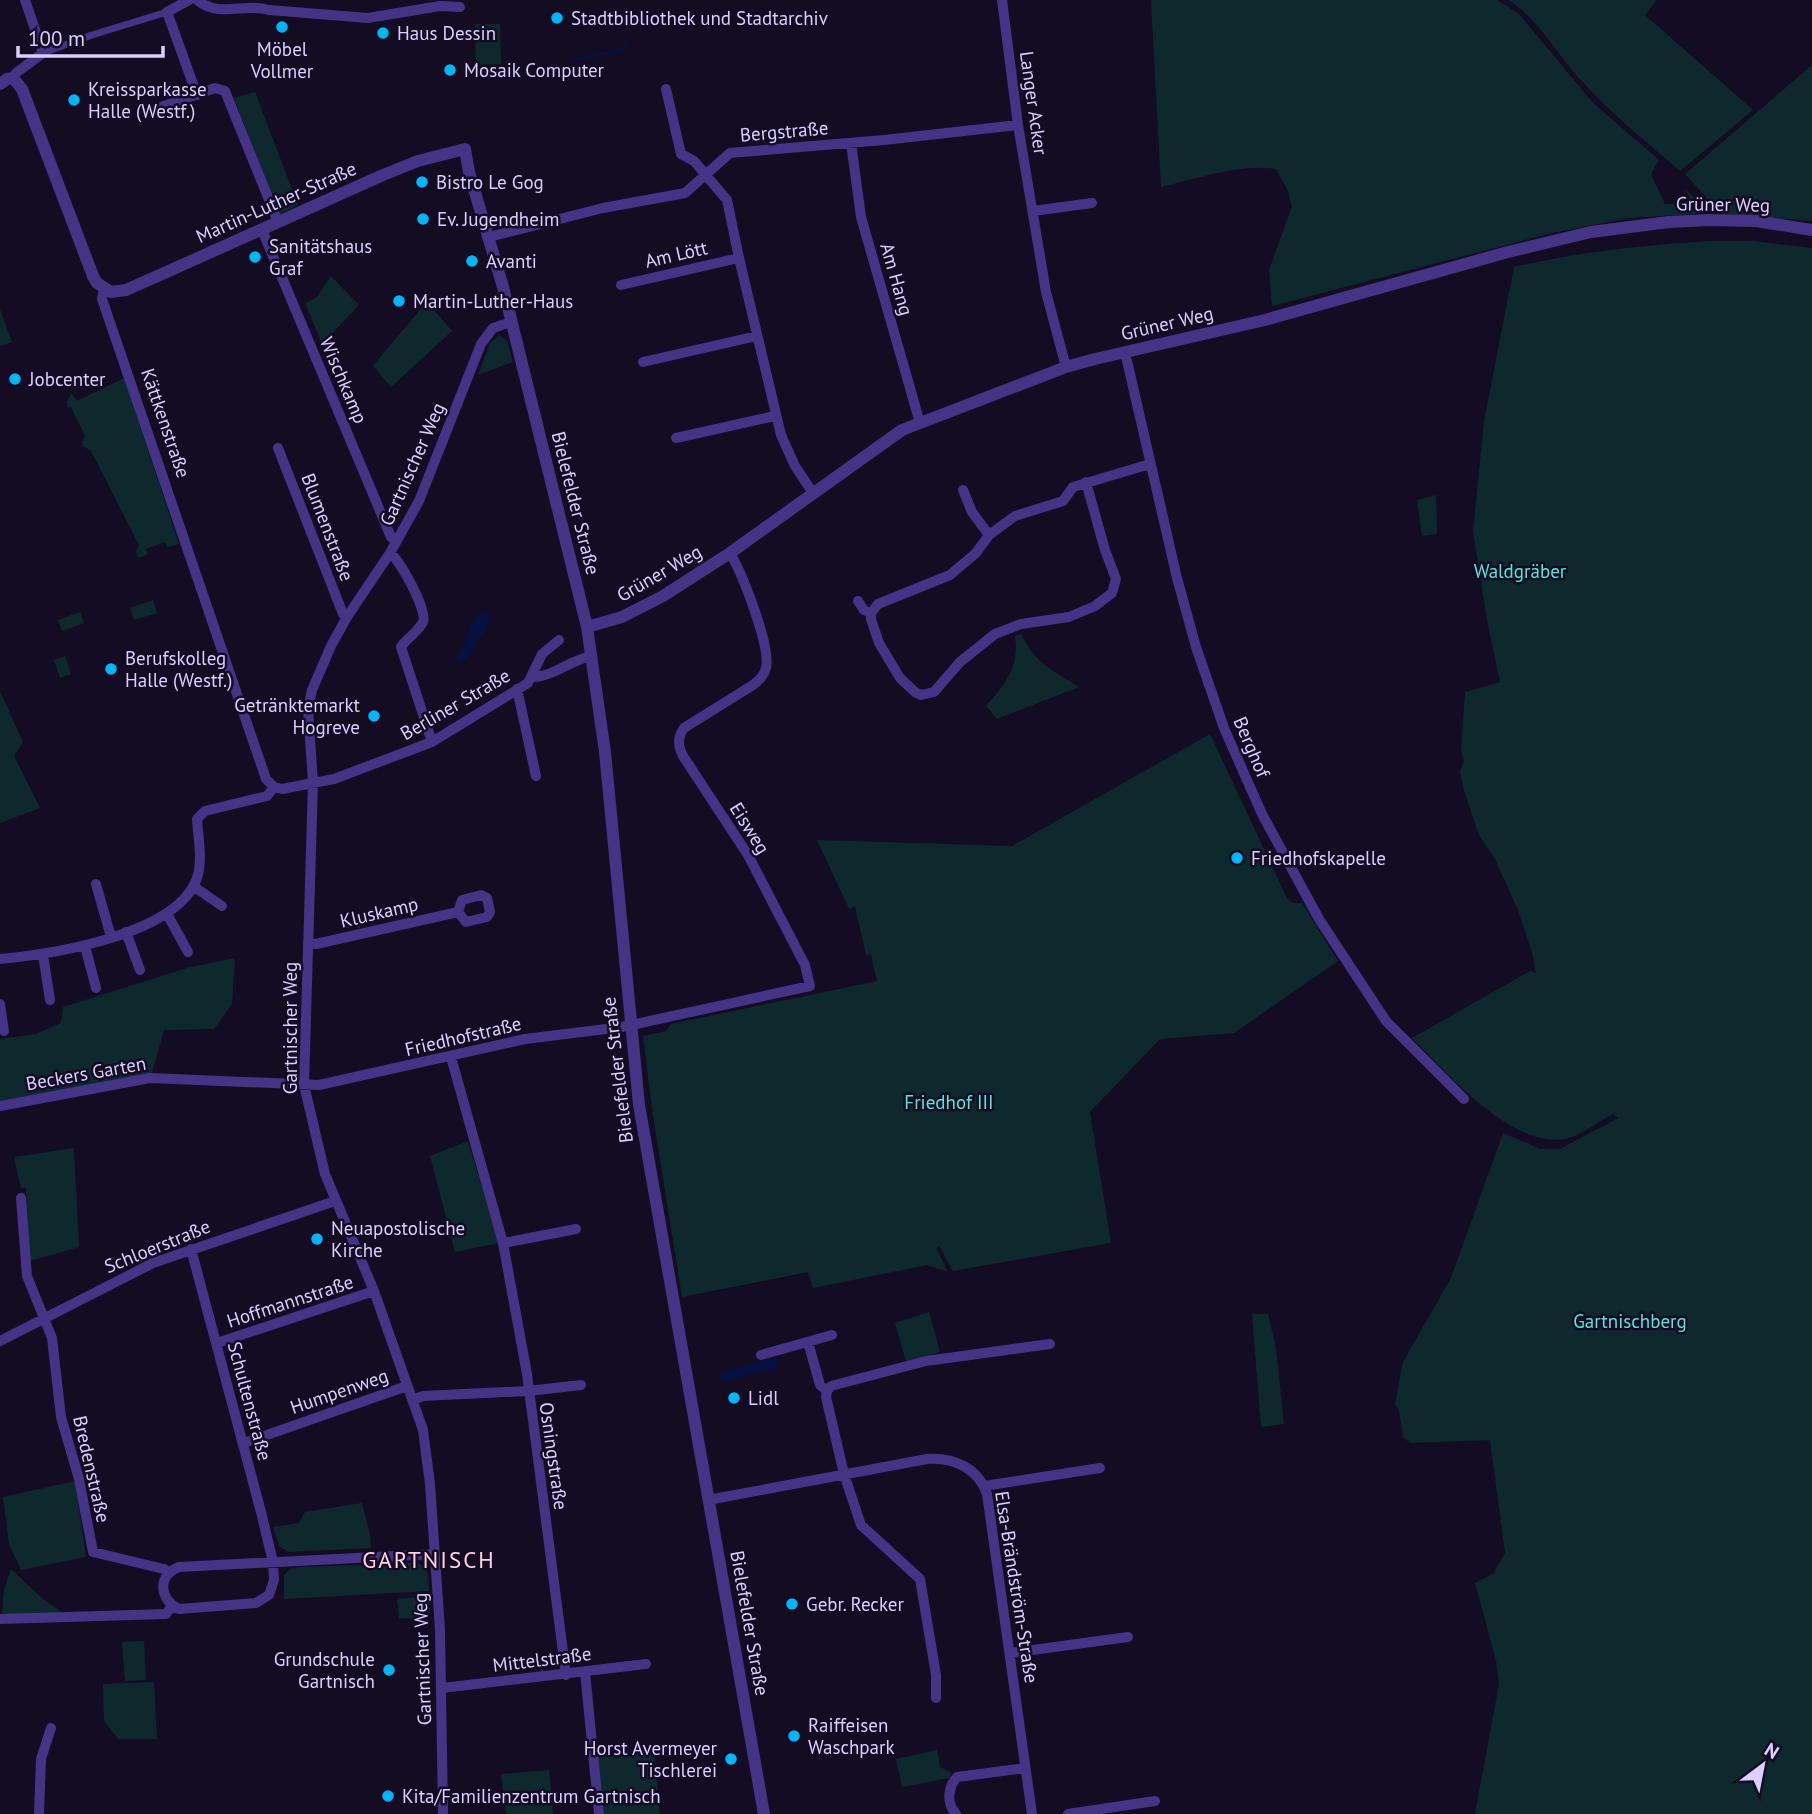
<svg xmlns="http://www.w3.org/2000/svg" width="1812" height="1814" font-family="'PT Sans',sans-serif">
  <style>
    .green { fill: #0e292e }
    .water { fill: #051143 }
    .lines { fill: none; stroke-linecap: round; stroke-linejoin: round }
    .stream { stroke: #051143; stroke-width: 2.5 }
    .pedestrian { stroke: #453386; stroke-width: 7 }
    .minor { stroke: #453386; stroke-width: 10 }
    .tertiary { stroke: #453386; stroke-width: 12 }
    .poi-dot { fill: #00b5f9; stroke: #140c23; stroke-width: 2.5 }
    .labels { text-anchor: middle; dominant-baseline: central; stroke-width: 5; stroke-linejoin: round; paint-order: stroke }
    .poi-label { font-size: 19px; fill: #dcceff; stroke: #140c23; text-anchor: start }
    .street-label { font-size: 19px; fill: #dcceff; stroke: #140c23 }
    .park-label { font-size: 19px; fill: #51e9dd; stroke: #140c23 }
    .quarter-label { font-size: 23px; letter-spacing: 2px; fill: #ffd0e6; stroke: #140c23 }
  </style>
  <rect width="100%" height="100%" fill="#140c23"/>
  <path class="green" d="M1151,0H1497L1519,14L1593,103L1659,160L1651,174L1665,204H1690L1691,201L1685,189L1699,202V210L1694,214L1629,218L1552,233L1272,306L1269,270L1292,206L1287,189L1276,169C1242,163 1195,179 1161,187Z
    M1508,0H1657L1645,15L1753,110L1680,171C1644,140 1608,111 1577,76C1554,50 1538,18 1508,0Z
    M475,24H500L501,64L476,65Z
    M1812,65V221L1725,214L1717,209L1685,174Z
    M255,92L298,205L280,214L234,98Z
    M1710,241H1754L1812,248V1814H1475L1499,1684L1496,1660L1475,1583L1493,1574L1505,1553L1490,1440L1410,1443L1403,1437L1399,1410L1395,1405L1403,1362L1451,1278L1503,1133L1541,1149H1560L1618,1118L1613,1114C1599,1121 1581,1136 1565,1139C1511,1148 1447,1073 1412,1038L1530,971L1536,973L1532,952L1518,910L1495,859L1479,835L1464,791L1460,771L1464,761L1461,751L1465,692L1500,682L1487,620L1473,531L1484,421L1514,267C1579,252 1644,245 1710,241Z
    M331,276L359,305L322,344L305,303L316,298Z
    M429,298L435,311L452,331L391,387L373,366C391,343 411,322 429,298Z
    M0,309L12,342L0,346Z
    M499,335L507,341L513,362L478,375L490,343Z
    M124,378L179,544L167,547L165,542L146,549L148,554L139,558L136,552L139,545L91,451L83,446L82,442L85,436L71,407L68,408L67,402L71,393L77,401Z
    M1436,495L1437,534L1422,536L1417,500Z
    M153,600L157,613L134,620L130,608Z
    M80,612L84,623L62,631L58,620Z
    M1021,634C1035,664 1054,671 1079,687L997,719L986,706C1005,685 1020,666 1015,636Z
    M65,656L71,674L60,678L54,660Z
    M0,691L23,742L14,756L40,808L0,823Z
    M1210,734L1287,898L1293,903H1302L1338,961L1234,1033L1160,1039L1090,1112L1111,1243L953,1271L939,1246L936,1248L948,1272L927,1265L813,1288L808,1272L682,1297L652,1109L643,1036L666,1031L671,1024L877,981L871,954L866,955L855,906L849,909L817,840L1012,846Z
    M235,958L232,1004L214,1029L164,1030L152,1073L0,1103V1039L36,1034L61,1023L63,1007L187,968Z
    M468,1141L499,1243L455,1252L430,1156Z
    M74,1148L79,1247L30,1261L26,1188H21L14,1157Z
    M929,1312L940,1352L906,1361L895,1323Z
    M1252,1314H1268L1276,1348L1284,1424L1261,1427Z
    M75,1481L86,1557L21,1570L9,1544L3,1497Z
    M362,1503L370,1534L371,1548L289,1552L279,1546L273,1527L299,1523L305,1512Z
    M416,1562C429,1568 429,1578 429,1591L284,1599V1575L290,1569L298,1567L364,1565L365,1568L382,1567V1564Z
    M11,1569L43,1599L66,1615L2,1616L4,1590Z
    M429,1596L430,1618H399L397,1599Z
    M144,1641L146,1680L125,1681L122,1642Z
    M154,1682L157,1739H118L104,1721L103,1684Z
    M654,1750L660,1814H604L598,1755Z
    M937,1750L940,1767L952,1773L949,1778L902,1787L896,1759Z
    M549,1770L553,1814H506L501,1774Z"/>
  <path class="water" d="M484,613L491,616L484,633L476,641L467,659L458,662L457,656C472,643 463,622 484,613Z
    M776,1357L778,1367L722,1382L719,1373Z"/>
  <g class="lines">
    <path class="stream" d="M573,60L622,50L626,47L627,41"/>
    <path class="pedestrian" d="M43,53L92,35L167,12"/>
    <path class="minor" d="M189,0L167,12L197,95
      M197,0C221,19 244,2 269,10L368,18L440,6L460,7
      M1002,0L1018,125L1046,292L1066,367
      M13,78L16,73L43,53L25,0
      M666,89L681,154L694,161L727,200L739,258L781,435L795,466L813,493
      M147,112L215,88L225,91L278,222
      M851,143L861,217L920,423
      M1033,211L1092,203
      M262,230L391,537L397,541
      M489,237L603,208L685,193L730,153L884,140L1018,125
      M621,285L739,258
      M104,289L102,299L266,779L274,787
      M1125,352L1177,578L1196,647L1224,728L1262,814L1319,919L1386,1021L1464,1099
      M643,362L757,336
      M676,438L775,416
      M278,448L343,614L347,617
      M1086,482L1105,550L1116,579L1112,593L1095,606L1069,617L1021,624L995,634L960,662L934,692L921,695L915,692L900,678L879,643L871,619V613L878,604L950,575L976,553L989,535L1015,516L1063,501L1073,487L1150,464
      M963,490L972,512L989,535
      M390,553C400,560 428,611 423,622C418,632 407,638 401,647L432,742
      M858,601L864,610L871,613
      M533,677C553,677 572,659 592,656
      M517,689L536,776
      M274,787L282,789L334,779L432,742L528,683L542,654L559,640
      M96,884L111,937
      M193,886L222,906
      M481,895L487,898L490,912L487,917L466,922L458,912L462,900Z
      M167,914L188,952
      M126,932L140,970
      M308,944H316L458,912
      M85,946L96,988
      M43,955L50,1000
      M0,959C53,954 177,935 197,878C203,860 198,837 197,819L205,811L267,796L274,787
      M0,1004L4,1031
      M451,1057L503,1243L527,1374L566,1675
      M0,1106L150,1078L319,1085L525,1039L622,1027L810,986L805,965L748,855L683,756C678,746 677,738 684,728L753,685C759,680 764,676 766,668C771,646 742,573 730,553
      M21,1198L27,1276L52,1338L61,1417L79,1479L93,1552L164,1569L169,1573
      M503,1243L576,1229
      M191,1249L261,1512L273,1562L274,1580L269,1595L256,1603L179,1609C159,1600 157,1575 179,1567L435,1554
      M0,1341L153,1263L335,1201
      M808,1342L820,1385L827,1391L826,1397L844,1474L861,1525L920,1579L936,1675V1698
      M217,1343L374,1291
      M761,1355L832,1335
      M827,1391L831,1386L926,1361L1050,1344
      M412,1400L423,1396L528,1391L581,1385
      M244,1443L407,1386
      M984,1486L1100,1468
      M708,1500L927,1459C954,1457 978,1468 987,1494L1032,1814
      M0,1619L166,1614L172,1606
      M1010,1653L1128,1637
      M585,1672L599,1814
      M442,1688L646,1664
      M39,1814L41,1759L51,1728
      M443,1814L440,1630L430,1484L423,1430L374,1291L325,1174L304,1085L313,782L308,710L312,690L331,646L347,617L390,553L419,501L481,344L493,328L511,322
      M956,1814C946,1803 948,1787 957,1777L1025,1768
      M1068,1814L1155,1801"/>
    <path class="tertiary" d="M0,84L7,79L13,78L22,89L93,276L97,283L111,292L126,290L171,270L383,175L418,161L465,149L469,172L503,287L587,627L605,752L639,1105L764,1814
      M587,627L622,617L663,596L730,553L902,430L1066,367L1095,359L1265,320L1508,252L1591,232L1669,222L1709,220L1756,221L1812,230"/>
  </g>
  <g class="poi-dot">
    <circle cx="557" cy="18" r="7"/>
    <circle cx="282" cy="27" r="7"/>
    <circle cx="383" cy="33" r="7"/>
    <circle cx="450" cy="70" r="7"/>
    <circle cx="74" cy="100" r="7"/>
    <circle cx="422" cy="182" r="7"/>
    <circle cx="423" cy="219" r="7"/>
    <circle cx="255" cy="257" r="7"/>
    <circle cx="472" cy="261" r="7"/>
    <circle cx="399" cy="301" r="7"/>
    <circle cx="15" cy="379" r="7"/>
    <circle cx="111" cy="669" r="7"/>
    <circle cx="374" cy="716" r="7"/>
    <circle cx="1237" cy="858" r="7"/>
    <circle cx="317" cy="1239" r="7"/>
    <circle cx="734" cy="1398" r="7"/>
    <circle cx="792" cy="1604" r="7"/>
    <circle cx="389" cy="1670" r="7"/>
    <circle cx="794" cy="1736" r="7"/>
    <circle cx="731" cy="1759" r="7"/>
    <circle cx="388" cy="1796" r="7"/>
  </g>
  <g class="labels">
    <g class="poi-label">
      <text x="571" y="18">Stadtbibliothek und Stadtarchiv</text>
      <text x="397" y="33">Haus Dessin</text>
      <text x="282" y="49" text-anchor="middle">Möbel<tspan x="282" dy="22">Vollmer</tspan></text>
      <text x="464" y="70">Mosaik Computer</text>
      <text x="88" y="89">Kreissparkasse<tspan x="88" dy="22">Halle (Westf.)</tspan></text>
      <text x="436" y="182">Bistro Le Gog</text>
      <text x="437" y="219">Ev. Jugendheim</text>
      <text x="269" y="246">Sanitätshaus<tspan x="269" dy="22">Graf</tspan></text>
      <text x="486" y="261">Avanti</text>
      <text x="413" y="301">Martin-Luther-Haus</text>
      <text x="29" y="379">Jobcenter</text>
      <text x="125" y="658">Berufskolleg<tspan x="125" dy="22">Halle (Westf.)</tspan></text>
      <text x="360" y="705" text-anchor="end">Getränktemarkt<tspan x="360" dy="22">Hogreve</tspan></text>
      <text x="1251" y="858">Friedhofskapelle</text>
      <text x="331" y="1228">Neuapostolische<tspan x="331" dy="22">Kirche</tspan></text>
      <text x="748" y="1398">Lidl</text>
      <text x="806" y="1604">Gebr. Recker</text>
      <text x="375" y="1659" text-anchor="end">Grundschule<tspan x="375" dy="22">Gartnisch</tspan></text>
      <text x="808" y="1725">Raiffeisen<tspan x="808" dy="22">Waschpark</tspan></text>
      <text x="717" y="1748" text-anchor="end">Horst Avermeyer<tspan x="717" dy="22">Tischlerei</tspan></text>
      <text x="402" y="1796">Kita/Familienzentrum Gartnisch</text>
    </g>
    <g class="street-label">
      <text transform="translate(1034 103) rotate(82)">Langer Acker</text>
      <text transform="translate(784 131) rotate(-5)">Bergstraße</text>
      <text transform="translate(276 202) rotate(-24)">Martin-Luther-Straße</text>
      <text transform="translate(1723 204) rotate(1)">Grüner Weg</text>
      <text transform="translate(676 254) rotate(-13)">Am Lött</text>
      <text transform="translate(897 279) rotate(74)">Am Hang</text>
      <text transform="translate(1167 323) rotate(-13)">Grüner Weg</text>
      <text transform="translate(344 380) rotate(67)">Wischkamp</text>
      <text transform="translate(166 423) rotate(71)">Kättkenstraße</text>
      <text transform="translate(412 464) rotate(-66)">Gartnischer Weg</text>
      <text transform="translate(576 503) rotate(76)">Bielefelder Straße</text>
      <text transform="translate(328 527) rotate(69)">Blumenstraße</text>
      <text transform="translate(659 573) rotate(-30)">Grüner Weg</text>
      <text transform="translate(455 704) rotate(-30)">Berliner Straße</text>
      <text transform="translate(1252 747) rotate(67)">Berghof</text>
      <text transform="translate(750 828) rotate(58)">Eisweg</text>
      <text transform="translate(379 912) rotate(-13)">Kluskamp</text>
      <text transform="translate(290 1028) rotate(-90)">Gartnischer Weg</text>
      <text transform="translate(463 1036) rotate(-13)">Friedhofstraße</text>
      <text transform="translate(617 1070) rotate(-97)">Bielefelder Straße</text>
      <text transform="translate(86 1073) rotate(-10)">Beckers Garten</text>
      <text transform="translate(157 1246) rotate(-22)">Schloerstraße</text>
      <text transform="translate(290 1301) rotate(-18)">Hoffmannstraße</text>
      <text transform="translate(339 1391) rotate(-19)">Humpenweg</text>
      <text transform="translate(250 1401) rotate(75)">Schultenstraße</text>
      <text transform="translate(554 1456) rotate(82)">Osningstraße</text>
      <text transform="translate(92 1469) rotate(77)">Bredenstraße</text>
      <text transform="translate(1017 1587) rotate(81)">Elsa-Brändström-Straße</text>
      <text transform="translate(750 1623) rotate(80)">Bielefelder Straße</text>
      <text transform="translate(422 1659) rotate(-92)">Gartnischer Weg</text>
      <text transform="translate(542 1659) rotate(-7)">Mittelstraße</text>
    </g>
    <g class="park-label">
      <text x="1520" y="571">Waldgräber</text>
      <text x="949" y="1102">Friedhof III</text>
      <text x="1630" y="1321">Gartnischberg</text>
    </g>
    <g class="quarter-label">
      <text x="429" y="1559">GARTNISCH</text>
    </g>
  </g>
  <g transform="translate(1763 1765) rotate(32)" stroke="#140c23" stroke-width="5" paint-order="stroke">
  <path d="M0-5L12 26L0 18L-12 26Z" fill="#dcceff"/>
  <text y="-10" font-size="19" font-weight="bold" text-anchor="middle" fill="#dcceff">N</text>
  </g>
  <path d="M18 46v10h145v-10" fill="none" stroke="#dcceff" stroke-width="3.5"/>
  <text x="28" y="46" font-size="21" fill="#dcceff" stroke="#140c23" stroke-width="5" paint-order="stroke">100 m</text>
</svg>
